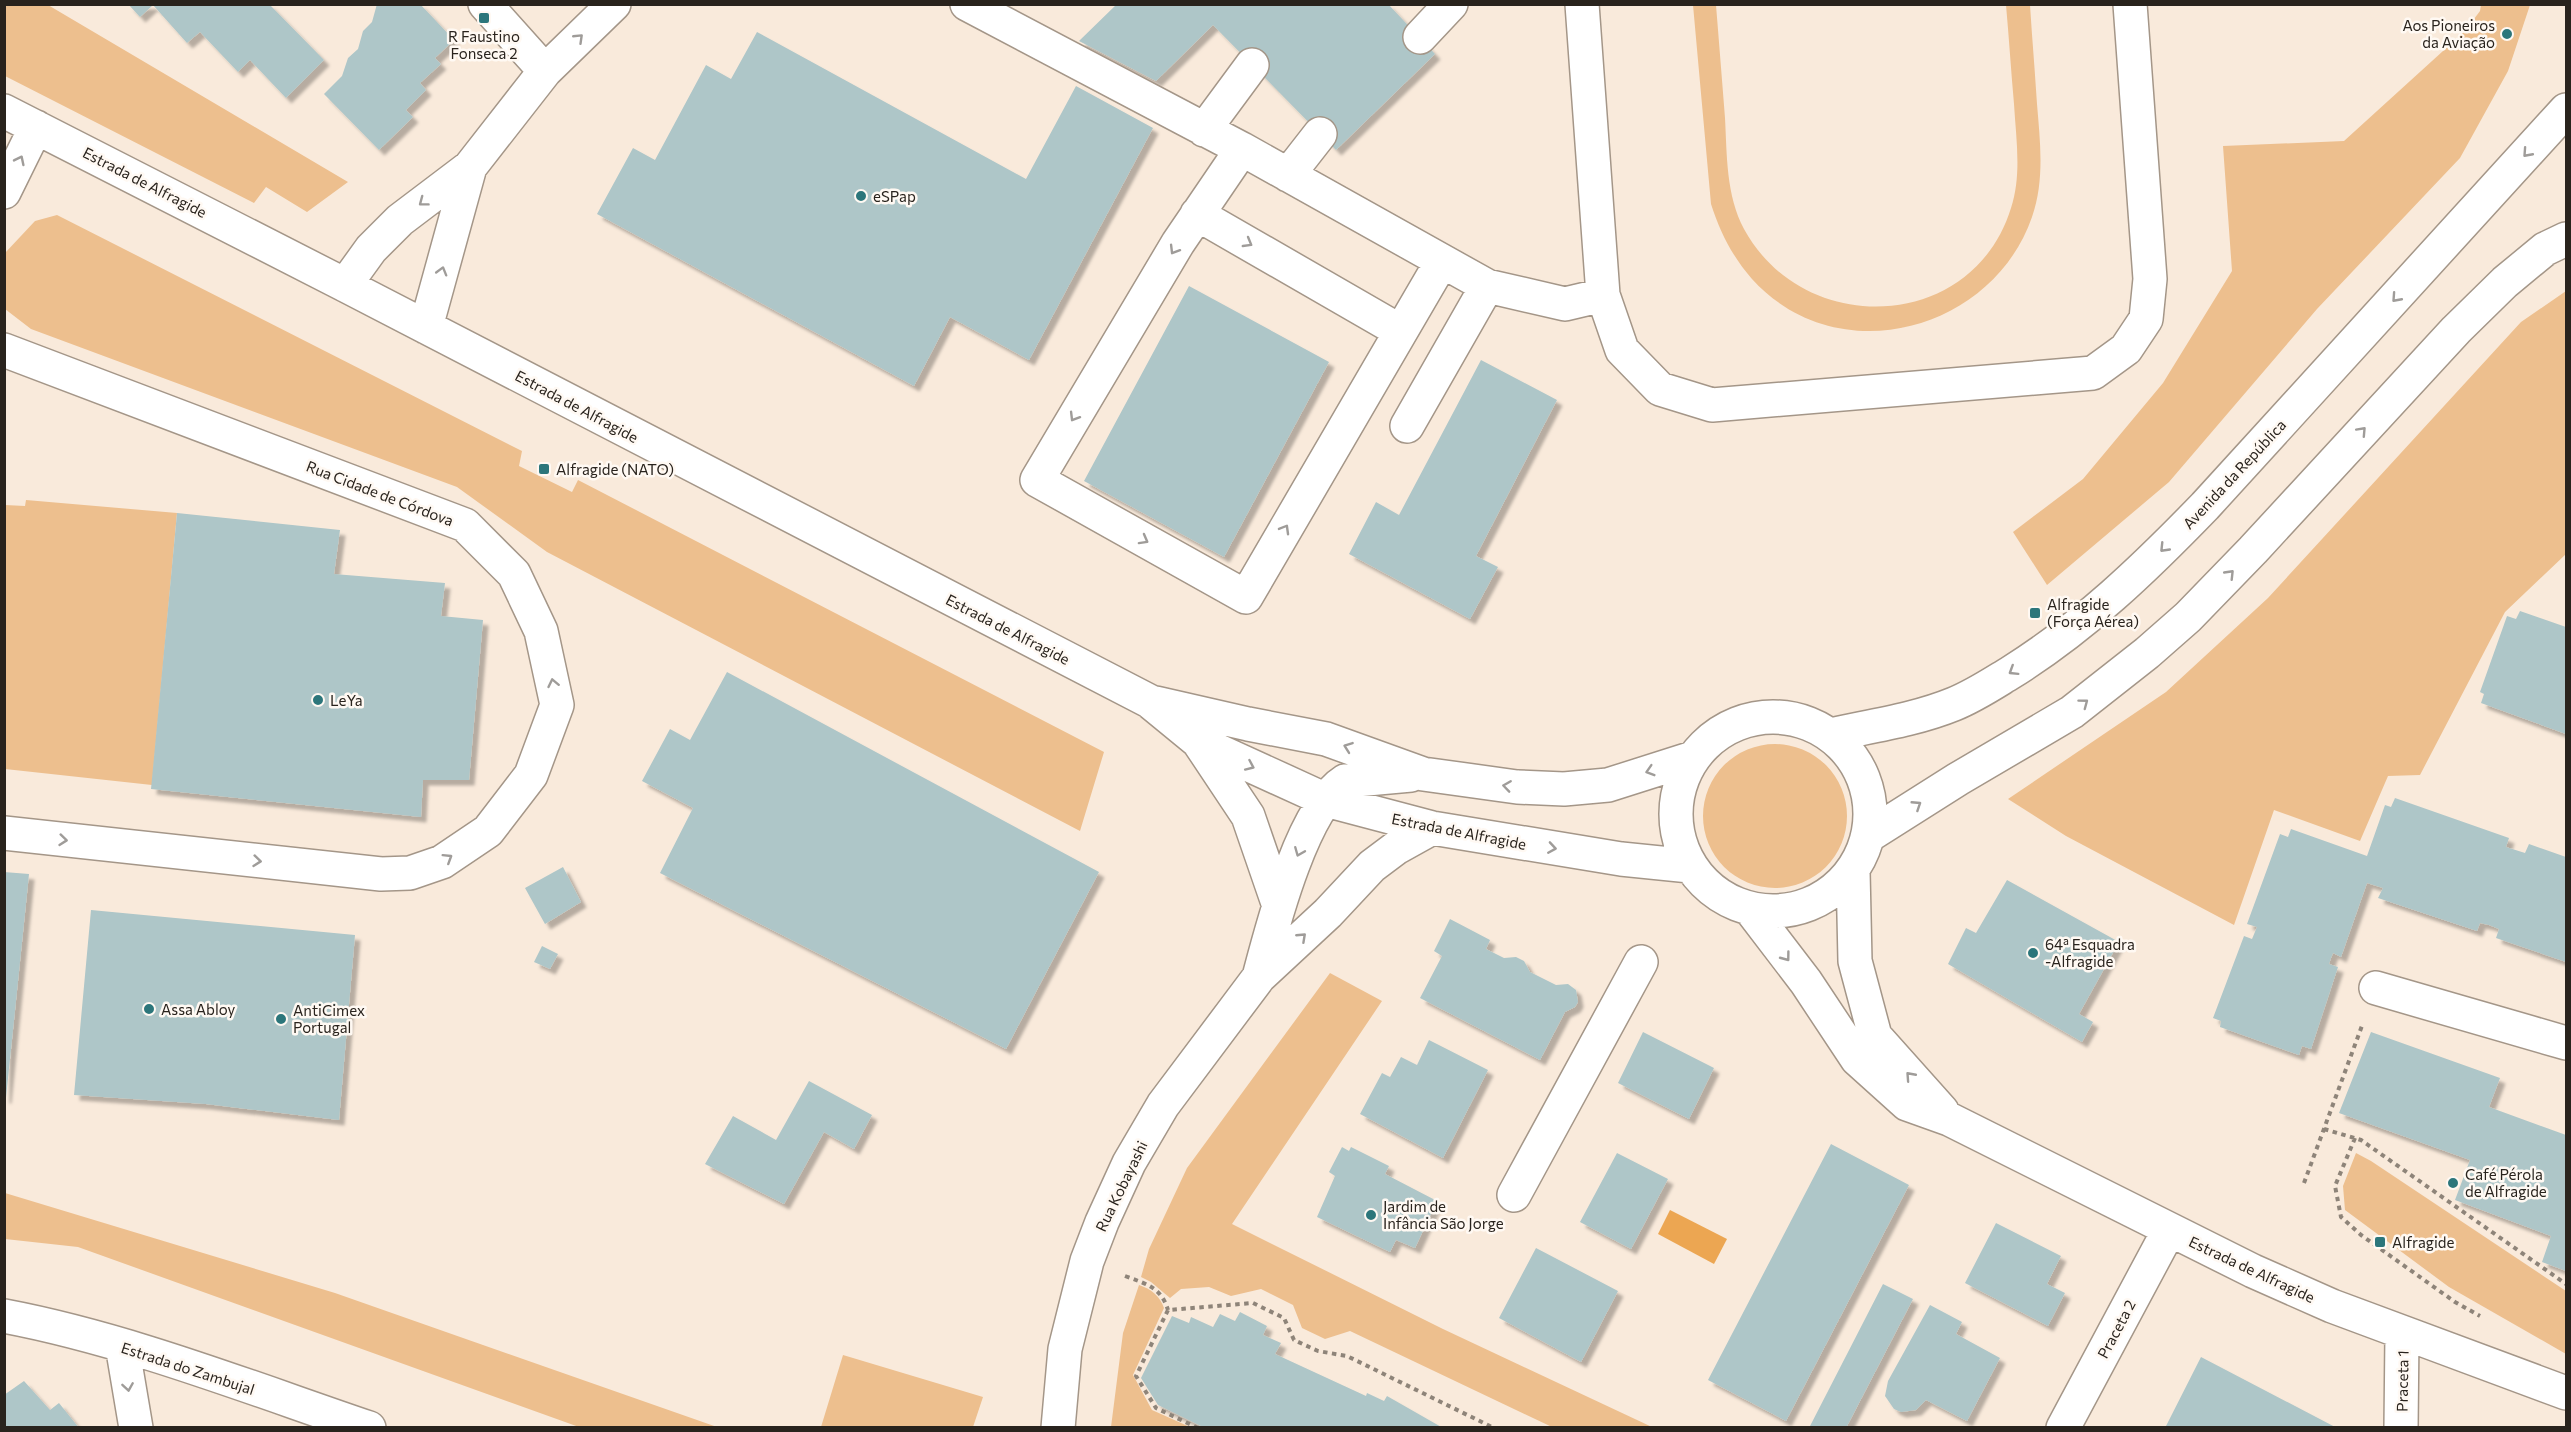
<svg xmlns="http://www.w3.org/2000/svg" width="2571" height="1432" font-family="Commissioner,sans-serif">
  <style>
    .green { fill: #edbf8e }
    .water { fill: #eca652 }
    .building { fill: #aec6c8; filter: url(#shadow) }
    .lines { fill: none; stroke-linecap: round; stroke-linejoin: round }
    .minor-casing { stroke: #a49688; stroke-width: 36 }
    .path { stroke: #8e8479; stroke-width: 4; stroke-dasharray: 4.5 4.5; stroke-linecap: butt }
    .minor { stroke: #fff; stroke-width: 33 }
    .oneway { stroke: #9f9c99 }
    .poi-dot { fill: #2c767b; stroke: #fff9f3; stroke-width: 2 }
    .labels { text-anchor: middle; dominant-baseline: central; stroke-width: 5; stroke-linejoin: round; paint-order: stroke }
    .poi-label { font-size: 15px; fill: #29231d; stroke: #fff9f3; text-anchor: start }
    .street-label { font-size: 15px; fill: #29231d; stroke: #fff9f3 }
  </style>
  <defs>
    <filter id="shadow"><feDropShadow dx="5.5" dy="5.5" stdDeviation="1.5" flood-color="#0004"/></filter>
  </defs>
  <rect width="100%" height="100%" fill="#f9eadb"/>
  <path class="green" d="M4,5H48L348,182L307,212L266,187L254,203L5,76Z
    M1693,5H1716C1719,42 1722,80 1725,118C1727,155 1726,195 1744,229C1804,339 1973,332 2011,208C2022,174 2016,139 2014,104C2011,71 2009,38 2006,5H2030C2032,38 2035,71 2037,104C2040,141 2045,180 2032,217C1992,332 1837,373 1752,279C1732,256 1720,232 1711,204Z
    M2481,5H2530L2508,71L2460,158L2317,309L2169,482L2047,585L2013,532L2083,479L2163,383L2232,271L2223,146L2344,141L2465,31L2480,11Z
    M57,215L522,451L519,466L572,492L578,480L1104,752L1080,831L547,552L457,487L31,329L5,309V253L35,221Z
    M2566,291V554L2505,612L2420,775L2388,776L2360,841L2274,810L2234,925L2066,836L2008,799L2166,692L2268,598L2521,322Z
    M26,500L177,513L152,785L5,769V505L25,506Z
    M1703 816a72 72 0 1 1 144 0a72 72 0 1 1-144 0Z
    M1330,973L1382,1001L1232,1224L1443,1329L1652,1427H1552L1350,1331L1325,1339L1302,1328L1293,1305L1261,1289L1231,1296L1209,1287L1181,1289L1170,1298L1151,1282L1141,1277L1149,1249L1187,1168Z
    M2356,1153L2371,1161L2566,1291V1354L2449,1287L2345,1210L2343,1186Z
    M5,1193L335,1293L717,1427H579L78,1247L5,1239Z
    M1139,1285C1151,1289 1160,1296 1164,1308L1133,1375L1152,1410L1190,1427H1111L1123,1333Z
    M843,1355L983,1397L973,1427H821Z"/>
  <path class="water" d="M1670,1210L1727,1239L1714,1264L1658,1234Z"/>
  <path class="building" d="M128,4H269L324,60L286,98L250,60L238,72L200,32L187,43L153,5L140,17Z
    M377,4H420L454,40L435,58L441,64L420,83L426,90L406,110L413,117L379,150L324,94L342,76L348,58L358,49L363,31L372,22Z
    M1117,4H1388L1435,54L1336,150L1213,25L1156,81L1079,41Z
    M757,32L1026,179L1076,86L1153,128L1029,360L950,317L914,386L597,214L633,148L655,160L706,65L731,79Z
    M1189,286L1329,362L1224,557L1084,481Z
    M1481,360L1557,400L1476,556L1498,567L1470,619L1349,554L1376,502L1399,515Z
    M177,513L340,530L334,574L445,583L441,616L483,620L469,780H423L421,817L151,789Z
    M2520,611L2566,627V734L2481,703L2484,694L2480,692L2507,616L2516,619Z
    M727,672L1099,872L1006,1049L660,873L693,808L642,781L670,729L690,740Z
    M2395,798L2509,838L2506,847L2525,853L2529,844L2566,857V962L2496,938L2499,929L2489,925L2480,923L2477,931L2378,898L2383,888L2367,883L2341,957L2333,953L2331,958L2329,964L2338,967L2311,1049L2302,1046L2299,1055L2220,1027L2221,1021L2213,1018L2244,936L2252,939L2257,927L2247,924L2280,834L2288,837L2291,829L2367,856L2385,805L2391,807Z
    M563,867L581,902L545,924L525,888Z
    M4,872L29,874L6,1098H4Z
    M2007,880L2119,942L2079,1014L2093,1022L2082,1042L1948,964L1966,928L1976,933Z
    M91,910L355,935L339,1120L206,1104L74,1095Z
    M1450,919L1490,940L1486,949L1504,958L1516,957L1524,961L1530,972L1556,985L1568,984L1576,990L1578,1002L1575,1007L1565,1012L1540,1060L1420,998L1442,956L1434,951Z
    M542,946L558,954L550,969L534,962Z
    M1643,1032L1714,1068L1689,1119L1618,1083Z
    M2371,1032L2500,1078L2489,1107L2566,1135V1271L2542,1262L2551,1236L2455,1200L2470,1160L2339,1113Z
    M1429,1040L1488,1070L1443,1158L1360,1114L1382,1073L1390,1077L1401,1057L1417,1065Z
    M809,1081L872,1115L854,1149L824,1132L784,1204L705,1164L733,1116L776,1140Z
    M1831,1144L1909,1185L1786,1421L1708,1380Z
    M1342,1147L1349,1151L1351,1147L1389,1166L1385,1174L1437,1201L1415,1248L1396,1240L1390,1252L1317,1217L1335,1176L1329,1172Z
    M1617,1153L1668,1179L1631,1249L1580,1222Z
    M1996,1223L2061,1256L2047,1284L2065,1293L2048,1326L1965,1283Z
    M1536,1248L1618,1291L1581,1362L1499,1318Z
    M1883,1284L1913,1299L1846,1428H1809Z
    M1930,1305L1962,1322L1956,1334L2000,1358L1967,1421L1926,1400L1916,1410L1901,1412L1894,1409L1885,1396L1888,1381Z
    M1240,1312L1267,1326L1263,1335L1281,1343L1275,1354L1366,1396L1367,1393L1384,1401L1387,1396L1443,1428H1205L1158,1405L1141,1378L1172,1316L1189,1323L1191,1317L1213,1327L1220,1314L1235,1321Z
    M2201,1357L2337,1428H2165Z
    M24,1381L50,1410L59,1403L79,1428H4V1395Z"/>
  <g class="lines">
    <g class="minor-casing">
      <path id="minor" d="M485,4L545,71
        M967,4L1242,149L1487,286L1565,304L1603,295
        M1582,4L1603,295L1622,350L1660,389L1712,405L2093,373L2126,349L2146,319L2150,279L2130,4
        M1420,37L1451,4
        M4,111L345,285L1149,701L1199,742L1326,800L1432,828L1621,859L1690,866
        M1204,130L1252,65
        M1242,149L1178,243L1037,480L1246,597L1442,261
        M1288,175L1320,134
        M4,192L36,127
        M1197,214L1400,331
        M345,285L371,249L400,220L470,167L545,71L614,4
        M426,327L470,167
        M4,350L465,525L514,574L541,631L557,705L531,775L488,831L442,862L410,873L381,874L4,833
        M1407,426L1487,286
        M1156,703L1248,724L1326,739L1423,774L1517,787L1564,789L1608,785L1693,758
        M1676 814a97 97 0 1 1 194 0a97 97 0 1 1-194 0Z
        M1830,735C1871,726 1915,720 1954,704C1974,696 1992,684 2010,673C2084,627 2145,568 2205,506L2566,110
        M1200,744L1248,816L1278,903
        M1868,836L1958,779L2072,712L2147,653L2188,617L2253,550L2456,330L2505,282L2545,249L2566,239
        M1853,871L1855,961L1875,1036L1942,1111
        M1751,910L1806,982L1857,1059L1907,1104L1949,1119L2253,1271L2332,1306L2566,1393
        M1259,977C1272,928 1302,808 1345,781L1411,775
        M2376,988L2566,1043
        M1514,1195L1641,962
        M4,1316C126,1339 251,1388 369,1428
        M122,1345L136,1428
        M1058,1428L1065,1349L1087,1261L1102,1222L1129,1163L1163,1105L1259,977L1328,913L1372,866L1396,848L1432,828
        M2063,1428L2169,1230
        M2401,1428L2402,1334"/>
    </g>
    <path class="path" d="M2324,1129L2361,1140L2566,1284
      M2355,1138L2335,1186L2341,1217L2361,1235L2455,1302L2480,1316
      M2304,1183L2363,1023
      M1125,1276C1146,1284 1161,1287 1168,1310
      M1198,1428L1156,1408L1136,1376L1168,1310L1253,1303L1284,1318L1294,1340L1318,1351L1347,1356L1494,1428"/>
    <use href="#minor" class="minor"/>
  </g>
  <defs><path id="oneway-chevron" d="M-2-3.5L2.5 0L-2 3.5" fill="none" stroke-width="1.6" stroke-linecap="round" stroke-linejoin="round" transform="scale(1.5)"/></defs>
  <g class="oneway">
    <use href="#oneway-chevron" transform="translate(579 38) rotate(-44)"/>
    <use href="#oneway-chevron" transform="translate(2527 153) rotate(132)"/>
    <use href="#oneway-chevron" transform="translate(20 160) rotate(-64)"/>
    <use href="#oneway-chevron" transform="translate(423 202) rotate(143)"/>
    <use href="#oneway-chevron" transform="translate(1248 243) rotate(30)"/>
    <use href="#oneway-chevron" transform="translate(1174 250) rotate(121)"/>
    <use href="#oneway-chevron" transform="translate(442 271) rotate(-74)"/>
    <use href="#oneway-chevron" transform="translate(2396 298) rotate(132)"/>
    <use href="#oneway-chevron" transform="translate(1074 417) rotate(121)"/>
    <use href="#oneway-chevron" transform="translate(2362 431) rotate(-47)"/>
    <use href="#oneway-chevron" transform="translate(1285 529) rotate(-60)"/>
    <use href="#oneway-chevron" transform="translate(1144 540) rotate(29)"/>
    <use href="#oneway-chevron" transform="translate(2164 548) rotate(134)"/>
    <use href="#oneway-chevron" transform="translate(2230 574) rotate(-46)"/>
    <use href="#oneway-chevron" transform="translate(2013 671) rotate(148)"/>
    <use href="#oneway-chevron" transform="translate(553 683) rotate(-102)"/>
    <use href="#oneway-chevron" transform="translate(2084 703) rotate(-37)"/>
    <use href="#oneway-chevron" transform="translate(1348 747) rotate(-160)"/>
    <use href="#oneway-chevron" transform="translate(1250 766) rotate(24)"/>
    <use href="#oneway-chevron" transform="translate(1650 771) rotate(163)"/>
    <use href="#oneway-chevron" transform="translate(1507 786) rotate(-172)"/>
    <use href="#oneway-chevron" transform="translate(1917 805) rotate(-33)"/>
    <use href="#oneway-chevron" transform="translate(63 840) rotate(6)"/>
    <use href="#oneway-chevron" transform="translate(1552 848) rotate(9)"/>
    <use href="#oneway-chevron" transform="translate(1299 852) rotate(112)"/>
    <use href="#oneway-chevron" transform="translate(448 858) rotate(-32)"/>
    <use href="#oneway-chevron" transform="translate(257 861) rotate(6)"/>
    <use href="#oneway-chevron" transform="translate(1302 937) rotate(-43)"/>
    <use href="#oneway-chevron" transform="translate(1786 957) rotate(53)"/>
    <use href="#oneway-chevron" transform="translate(1910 1076) rotate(-132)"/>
    <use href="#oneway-chevron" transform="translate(128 1387) rotate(81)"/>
  </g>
  <g class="poi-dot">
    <rect x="478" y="12" width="12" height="12" rx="3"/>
    <circle cx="2507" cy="34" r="6"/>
    <circle cx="861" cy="196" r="6"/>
    <rect x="538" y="463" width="12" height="12" rx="3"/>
    <rect x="2029" y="607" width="12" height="12" rx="3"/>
    <circle cx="318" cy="700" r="6"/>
    <circle cx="2033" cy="953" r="6"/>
    <circle cx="149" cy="1009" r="6"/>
    <circle cx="281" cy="1019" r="6"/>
    <circle cx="2453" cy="1183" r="6"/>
    <circle cx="1371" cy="1215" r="6"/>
    <rect x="2374" y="1236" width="12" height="12" rx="3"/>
  </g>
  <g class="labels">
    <g class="poi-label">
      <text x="2495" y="25" text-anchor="end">Aos Pioneiros<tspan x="2495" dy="17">da Aviação</tspan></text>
      <text x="484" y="36" text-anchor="middle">R Faustino<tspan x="484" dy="17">Fonseca 2</tspan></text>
      <text x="873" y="196">eSPap</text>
      <text x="556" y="469">Alfragide (NATO)</text>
      <text x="2047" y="604">Alfragide<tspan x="2047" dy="17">(Força Aérea)</tspan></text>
      <text x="330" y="700">LeYa</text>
      <text x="2045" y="944">64ª Esquadra<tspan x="2045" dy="17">-Alfragide</tspan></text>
      <text x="161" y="1009">Assa Abloy</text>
      <text x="293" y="1010">AntiCimex<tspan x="293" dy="17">Portugal</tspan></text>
      <text x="2465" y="1174">Café Pérola<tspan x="2465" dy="17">de Alfragide</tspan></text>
      <text x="1383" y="1206">Jardim de<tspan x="1383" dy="17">Infância São Jorge</tspan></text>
      <text x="2392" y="1242">Alfragide</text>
    </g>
    <g class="street-label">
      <text transform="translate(145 182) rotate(27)">Estrada de Alfragide</text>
      <text transform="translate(577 406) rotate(28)">Estrada de Alfragide</text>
      <text transform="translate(2234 474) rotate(-47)">Avenida da República</text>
      <text transform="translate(380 493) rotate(21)">Rua Cidade de Córdova</text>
      <text transform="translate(1008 629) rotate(27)">Estrada de Alfragide</text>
      <text transform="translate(1459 831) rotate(11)">Estrada de Alfragide</text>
      <text transform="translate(1121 1186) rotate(-64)">Rua Kobayashi</text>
      <text transform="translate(2252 1269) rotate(25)">Estrada de Alfragide</text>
      <text transform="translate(2116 1329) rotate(-62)">Praceta 2</text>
      <text transform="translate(188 1368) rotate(18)">Estrada do Zambujal</text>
      <text transform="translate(2402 1381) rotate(-89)">Praceta 1</text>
    </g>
  </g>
  <rect width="2571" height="1432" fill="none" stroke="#29231d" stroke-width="12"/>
</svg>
